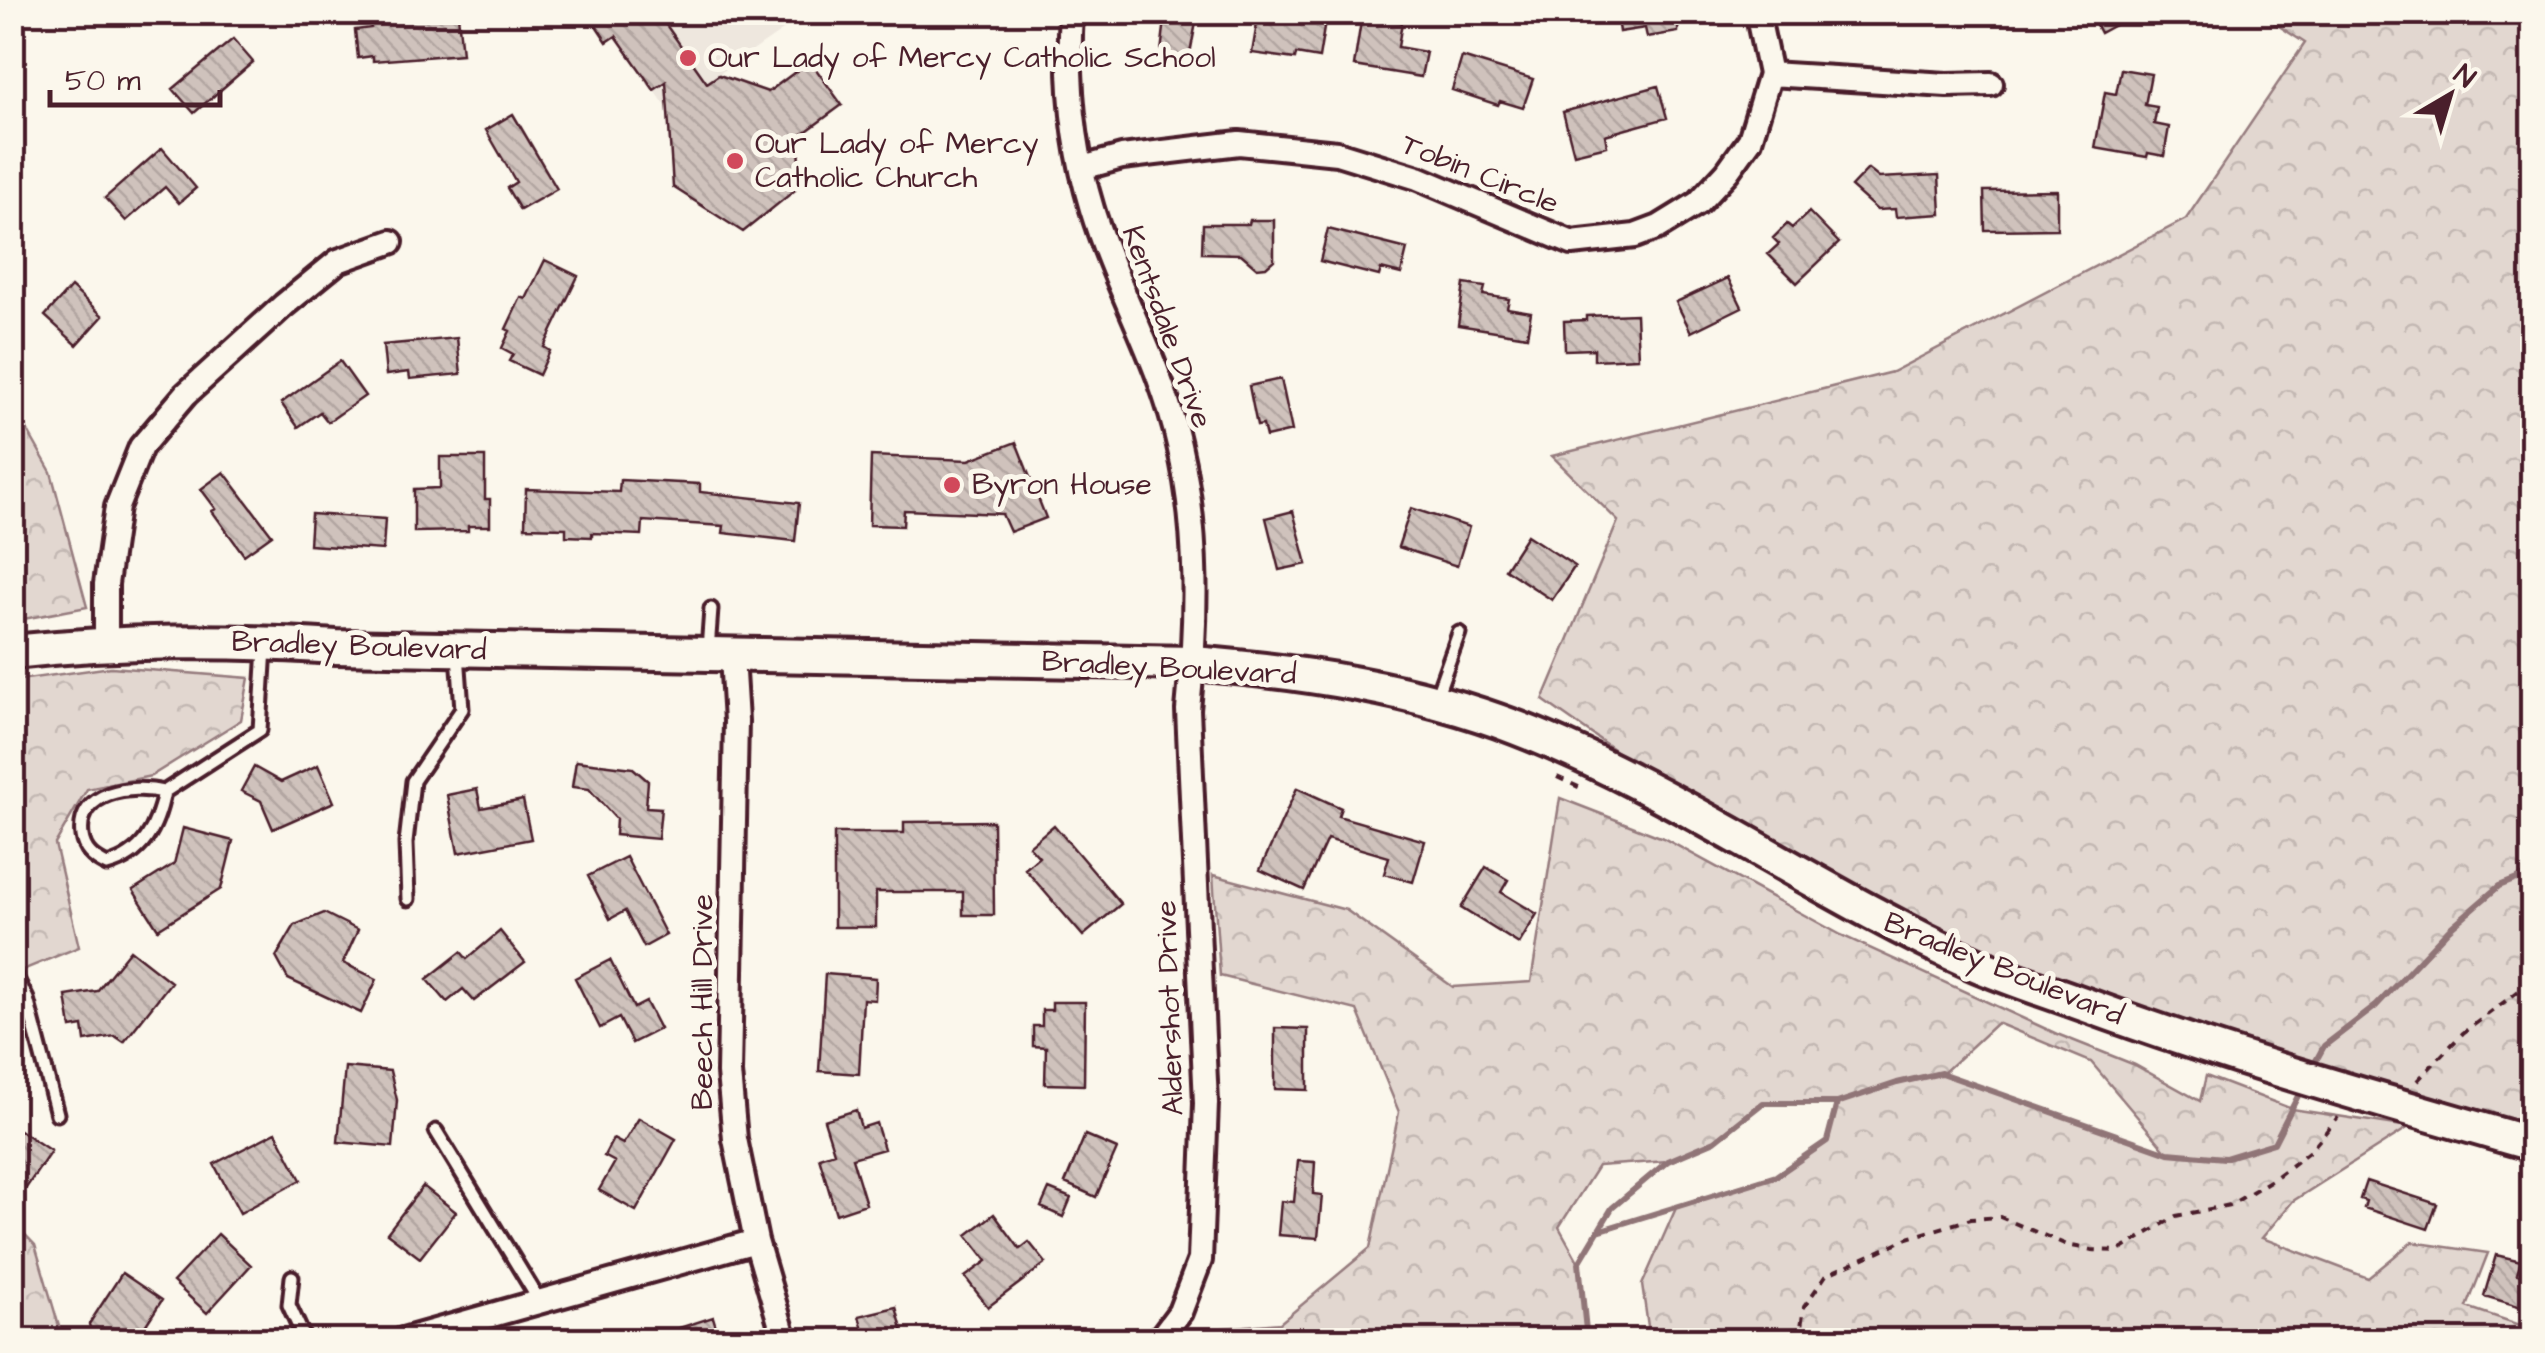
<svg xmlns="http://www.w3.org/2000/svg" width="2545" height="1353" font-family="'Architects Daughter',sans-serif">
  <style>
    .built { fill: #eee7de }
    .forest { fill: url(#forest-crowns); stroke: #967b7e; stroke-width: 2.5; fill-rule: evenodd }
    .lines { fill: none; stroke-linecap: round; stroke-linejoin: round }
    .stream { stroke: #907477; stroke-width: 6 }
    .building { fill: url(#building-back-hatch); stroke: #4a1f2b; stroke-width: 2.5 }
    .lane-casing { stroke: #4a1f2b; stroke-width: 19 }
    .street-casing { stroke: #4a1f2b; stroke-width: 30 }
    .secondary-casing { stroke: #4a1f2b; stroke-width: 40 }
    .path { stroke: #4a1f2b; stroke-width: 4; stroke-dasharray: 8 8; stroke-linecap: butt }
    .lane { stroke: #fbf7ec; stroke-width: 11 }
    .street { stroke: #fbf7ec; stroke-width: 22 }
    .secondary { stroke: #fbf7ec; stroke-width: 32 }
    .poi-dot { fill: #d1495b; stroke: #fbf7ec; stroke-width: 4 }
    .labels { text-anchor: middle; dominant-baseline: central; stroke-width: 10; stroke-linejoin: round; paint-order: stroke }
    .poi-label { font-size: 30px; fill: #4a1f2b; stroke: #fbf7ec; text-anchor: start }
    .street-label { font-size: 30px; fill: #4a1f2b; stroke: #fbf7ec }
  </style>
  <defs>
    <pattern id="forest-crowns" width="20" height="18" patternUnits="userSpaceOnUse" patternTransform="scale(2.5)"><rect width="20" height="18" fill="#e2d7d0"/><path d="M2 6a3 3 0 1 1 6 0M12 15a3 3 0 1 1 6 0" fill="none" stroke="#c3b8b3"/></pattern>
    <pattern id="building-back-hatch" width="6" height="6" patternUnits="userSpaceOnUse" patternTransform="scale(2.5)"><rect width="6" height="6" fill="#cfc2bc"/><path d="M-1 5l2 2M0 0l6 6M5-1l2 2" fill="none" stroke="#b3a6a2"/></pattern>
  </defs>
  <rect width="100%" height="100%" fill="#fbf7ec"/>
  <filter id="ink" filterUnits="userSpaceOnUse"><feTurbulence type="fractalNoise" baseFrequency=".01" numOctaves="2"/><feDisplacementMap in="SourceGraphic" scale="20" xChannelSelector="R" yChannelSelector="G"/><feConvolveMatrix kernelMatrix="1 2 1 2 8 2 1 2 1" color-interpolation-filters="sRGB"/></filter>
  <g filter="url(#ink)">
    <path class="built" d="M587,13H808L668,109L616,36L607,42Z"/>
    <path class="forest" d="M2259,13H2532V1134L2194,1045L1763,854L1543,700L1618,521L1552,456L1892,372L2186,219L2305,43Z
      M12,403L51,472L87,607L13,621Z
      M111,667L249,678L241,720L151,776L87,789L55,844L79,947L13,974L12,681Z
      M1560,798L1663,838L1841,935L2057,1034L2135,1065L2200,1101L2206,1076L2292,1109L2409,1127L2293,1201L2262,1238L2368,1278L2412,1242L2488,1253L2467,1307L2532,1329V1340H1650L1642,1285L1676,1208L1776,1176L1827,1141L1836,1103H1763L1715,1141L1668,1161L1598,1166L1559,1227L1579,1263L1587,1340H1234L1211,1329L1280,1323L1370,1248L1399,1112L1357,1010L1220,976L1213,875L1346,910L1453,987L1531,982ZM1997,1023L2091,1062L2167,1152L1942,1074Z
      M12,1221L35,1245L63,1340H13Z"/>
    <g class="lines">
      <path class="stream" d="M2312,1068L2324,1046L2376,1006L2449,929L2499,886L2532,873
        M1598,1231L1776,1176L1827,1141L1837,1103
        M1587,1340L1579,1263L1612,1208L1668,1161L1715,1141L1763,1103H1837L1897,1083L1941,1073L2168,1153L2225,1158L2274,1143L2302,1088"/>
    </g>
    <path class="building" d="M587,12H657L707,83L719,75L768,92L810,61L842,105L800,136L799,187L743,232L673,187L666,82L654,90L616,36L607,42Z
      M1166,12H1198L1188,64L1160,60Z
      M1259,12L1325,22L1319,58L1296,54L1295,59L1252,53Z
      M1616,12H1679L1678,32L1647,37L1645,28L1619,32Z
      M2089,12H2139L2100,33Z
      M458,15L462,54L373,61V56L358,58L355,30L371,28L370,24Z
      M1362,15L1402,22L1398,47L1426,52L1421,77L1354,66Z
      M233,39L253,62L194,113L173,89Z
      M1462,57L1533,79L1523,108L1500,101L1498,105L1452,90Z
      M2121,69L2151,74L2145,105L2157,107L2154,124L2169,127L2164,156L2148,153L2147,157L2095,148L2105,92L2116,94Z
      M1658,86L1667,118L1605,135L1607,146L1574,154L1563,112Z
      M513,114L557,189L520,210L507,188L516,182L486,130Z
      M162,148L196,188L179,203L165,187L126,221L105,198Z
      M1868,169L1879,178L1939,175L1941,214L1896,217L1895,209L1877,210L1851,187Z
      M2057,190V229L1985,230L1984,191Z
      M1809,212L1839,243L1797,283L1768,254L1779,244L1773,238L1787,224L1792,228Z
      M1250,220H1274V260L1266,267L1257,268L1241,254L1202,253L1203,224H1249Z
      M1328,229L1407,249L1401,274L1381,269L1379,276L1320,261Z
      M545,260L578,276L544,347L550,351L539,375L509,361L513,354L502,348L510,331L506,329L521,297L526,299Z
      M1728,278L1742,307L1691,332L1676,302Z
      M1464,284L1485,287L1483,295L1509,299L1507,308L1531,312L1527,336L1458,325Z
      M71,287L103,316L77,345L45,316Z
      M1636,314L1638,358L1594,360V349L1565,350L1564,321L1586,320V316Z
      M457,338L461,374L410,379L409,372L386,375L383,345Z
      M340,361L365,396L328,422L320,412L298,427L281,403Z
      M1281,379L1292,431L1266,437L1263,425L1257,426L1249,386Z
      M1016,442L1046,518L1010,532L1002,514L904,510L903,526L869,525L871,456L969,460Z
      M440,457H485V499H490V526H468V531L414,532V489L440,488Z
      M224,472L272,535L244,555L212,511L216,509L201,489Z
      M620,480L700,484V492L799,503L795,541L723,533L724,526L643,521L642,535L592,533V537L566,536V528L525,527L526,489L619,492Z
      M1411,508L1469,527L1457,566L1398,547Z
      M1293,511L1307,564L1279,570L1266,518Z
      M311,514L385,519L383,550L309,545Z
      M1527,535L1575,566L1552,600L1505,569Z
      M576,761L633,768L648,781L646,807L661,808L658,839L615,835L616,819L589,789L572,787Z
      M318,765L334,802L273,829L261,801L241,791L254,767L281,782Z
      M1297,788L1341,808L1338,816L1425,841L1413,882L1384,874L1389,857L1327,839L1304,890L1260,870Z
      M477,789L481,808L523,800L531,839L458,853L447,795Z
      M993,821L994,915H963V892H876V927H834V833H904V822Z
      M1054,825L1121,904L1083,936L1025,869L1039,857L1029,846Z
      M183,828L233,841L221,889L158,929L133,890L174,864Z
      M626,857L666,935L644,947L625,911L610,919L588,876Z
      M1486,867L1508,880L1501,892L1537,914L1519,944L1461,908Z
      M324,913L358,930L343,963L377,979L361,1013L288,979L276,957L295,925Z
      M500,931L525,962L474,1001L463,989L447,1002L427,979L461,952L467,959Z
      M130,950L171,982L124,1042L115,1036L85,1041L83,1026L71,1028L66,996L97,991Z
      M610,960L634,1008L646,1002L660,1029L632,1043L619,1018L600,1028L575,978Z
      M825,974L876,978L875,1000L863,999L859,1074L819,1071Z
      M1052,1002H1085L1084,1085L1045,1084L1046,1047L1033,1046V1026H1042V1010H1052Z
      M1275,1028L1308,1029V1090L1275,1089Z
      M345,1067L390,1071L397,1100L393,1147L338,1142Z
      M856,1110L861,1128L876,1123L884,1149L852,1158L866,1204L836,1214L819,1157L834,1152L824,1120Z
      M639,1118L676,1139L636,1211L599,1190L615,1162L604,1156L613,1139L623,1144Z
      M12,1125L51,1151L26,1188L12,1180Z
      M276,1132L301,1180L240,1213L214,1164Z
      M1085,1135L1117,1149L1096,1197L1065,1183Z
      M1298,1161L1315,1162L1313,1194L1322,1195L1318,1238L1278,1235L1281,1201L1294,1202Z
      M2366,1181L2437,1204L2428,1229L2364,1208L2366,1201L2360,1199Z
      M423,1186L456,1212L420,1258L387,1233Z
      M1049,1189L1071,1198L1063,1217L1041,1207Z
      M994,1214L1020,1249L1029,1242L1046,1263L988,1307L965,1277L987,1261L967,1235Z
      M218,1234L251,1265L207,1313L173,1282Z
      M2496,1255L2521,1261L2517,1274L2532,1278V1310L2484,1296Z
      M122,1273L162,1300L136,1340H93L89,1324Z
      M896,1307L905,1340H866L859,1316Z
      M713,1317L720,1340H652L651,1337Z"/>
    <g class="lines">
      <g class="lane-casing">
        <path id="lane" d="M708,650L711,609
          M1435,700L1459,633
          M164,792C132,784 76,791 82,836C84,851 94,859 107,865C143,855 157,828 164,792L260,730L265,647
          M408,899L406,843L413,781L462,709L458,654
          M12,969L27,999L57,1114
          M436,1131L540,1302
          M292,1277L289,1305L305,1340"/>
      </g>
      <g class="street-casing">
        <path id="street" d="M1071,12C1067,77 1073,147 1092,209C1116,289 1161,362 1179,445C1199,532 1197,621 1188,710L1206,1103L1200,1260L1180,1312L1159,1340
          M1770,74L1947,85L1991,84
          M1082,168L1122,157L1239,143L1337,153L1418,178L1572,243L1635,236L1659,227L1698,203L1727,172L1750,140L1770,74L1757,12
          M106,642V584L117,507L141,447L186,394L284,305L338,261L391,242
          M732,657L736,721L729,1073L735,1139L756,1241L785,1340
          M403,1340L756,1241"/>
      </g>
      <g class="secondary-casing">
        <path id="secondary" d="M12,652C124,640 224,640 336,647L1193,663C1303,672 1413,688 1517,728C1677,790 1817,893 1973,963C2009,979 2048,991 2086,1005C2233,1059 2382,1101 2532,1144"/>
      </g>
      <path class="path" d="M1557,777L1585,790
        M2417,1081L2463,1033L2532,981
        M1799,1340L1804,1307L1826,1275L1908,1238L1971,1219L2000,1217L2067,1245L2092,1250L2119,1251L2176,1216L2230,1205L2275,1178L2311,1150L2338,1117"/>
      <use href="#lane" class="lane"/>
      <use href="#street" class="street"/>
      <use href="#secondary" class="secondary"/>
    </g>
  </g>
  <g class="poi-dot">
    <circle cx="688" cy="58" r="10"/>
    <circle cx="735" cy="161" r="10"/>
    <circle cx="952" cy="485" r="10"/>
  </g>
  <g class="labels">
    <g class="poi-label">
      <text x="708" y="58">Our Lady of Mercy Catholic School</text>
      <text x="755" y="144">Our Lady of Mercy<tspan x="755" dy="34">Catholic Church</tspan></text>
      <text x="972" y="485">Byron House</text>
    </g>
    <g class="street-label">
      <text transform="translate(1480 174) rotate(22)">Tobin Circle</text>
      <text transform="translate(1167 327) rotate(70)">Kentsdale Drive</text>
      <text transform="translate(359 646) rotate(2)">Bradley Boulevard</text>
      <text transform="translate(1169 668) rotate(3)">Bradley Boulevard</text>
      <text transform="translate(2004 969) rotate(22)">Bradley Boulevard</text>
      <text transform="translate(703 1002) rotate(-90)">Beech Hill Drive</text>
      <text transform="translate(1170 1008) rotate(-92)">Aldershot Drive</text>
    </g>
  </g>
  <rect width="2545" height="1353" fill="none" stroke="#fbf7ec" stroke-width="50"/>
  <rect x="25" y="25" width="2495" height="1303" fill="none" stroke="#4a1f2b" stroke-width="4" filter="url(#ink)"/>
  <g transform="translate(2450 95) rotate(38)" stroke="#fbf7ec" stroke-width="8" paint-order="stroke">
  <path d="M0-8L18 38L0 25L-18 38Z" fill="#4a1f2b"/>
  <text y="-15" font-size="28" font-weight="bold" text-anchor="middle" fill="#4a1f2b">N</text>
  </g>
  <path d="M50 90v15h170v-15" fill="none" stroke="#4a1f2b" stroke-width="5"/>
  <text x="65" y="90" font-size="30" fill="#4a1f2b" stroke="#fbf7ec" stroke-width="8" paint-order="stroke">50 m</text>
</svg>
